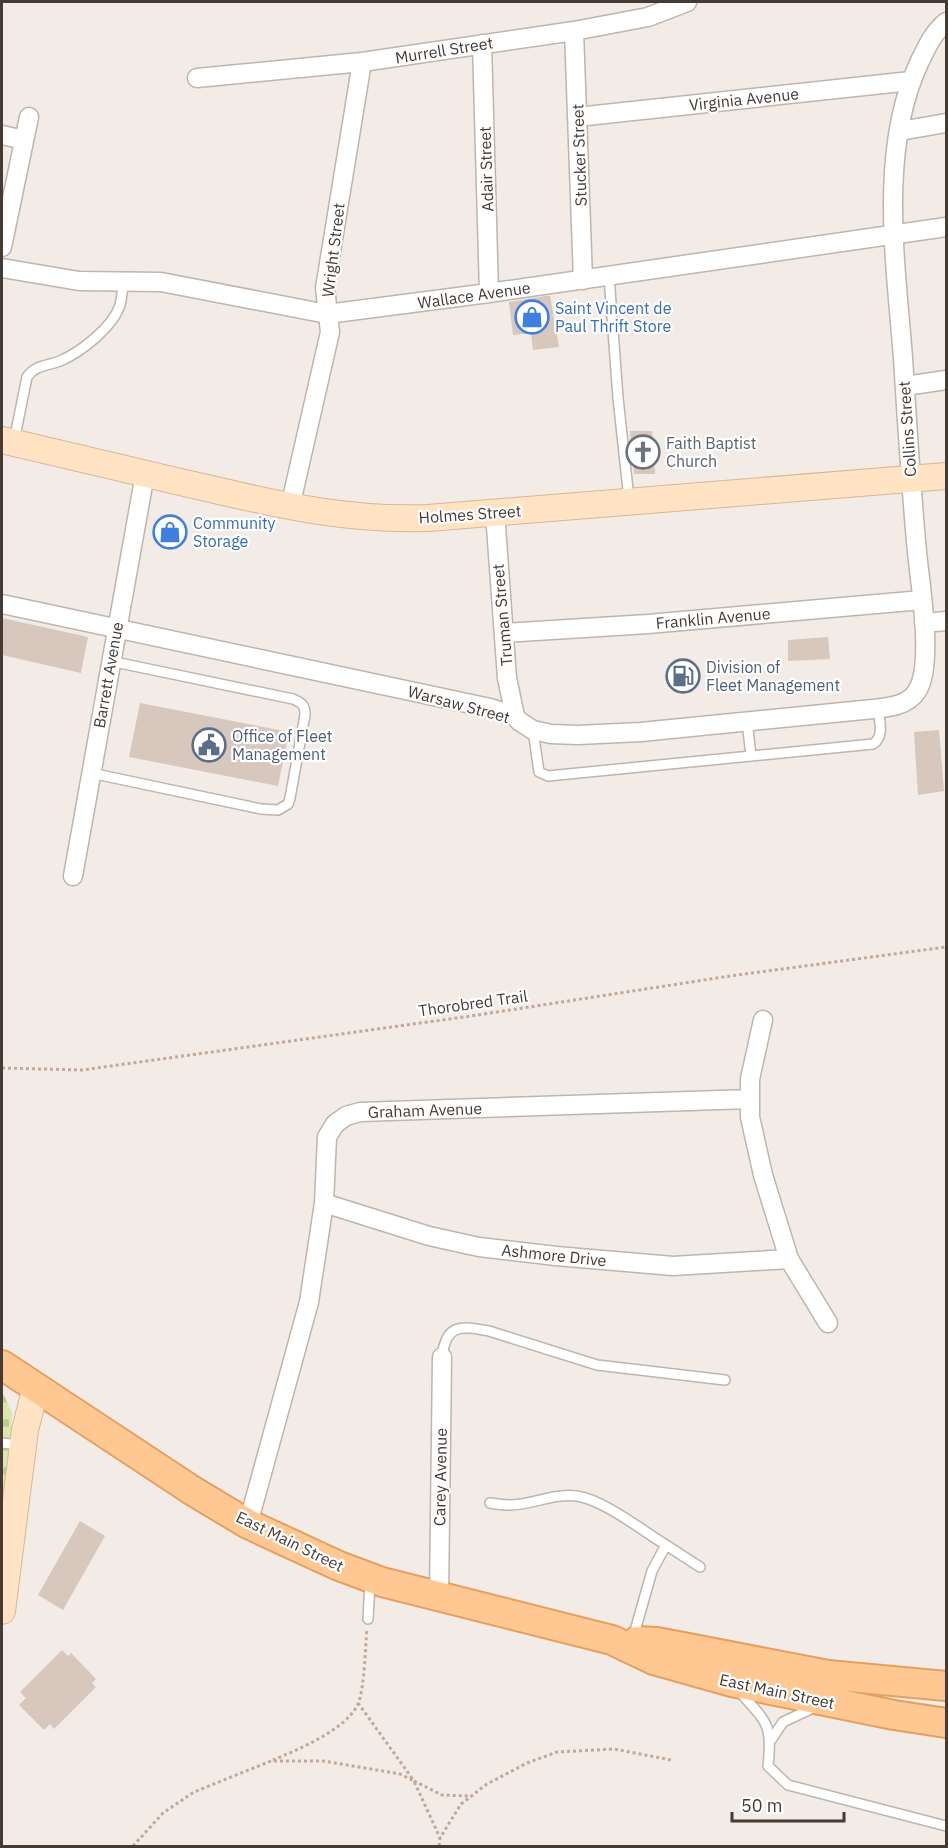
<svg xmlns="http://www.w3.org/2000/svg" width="948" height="1848" font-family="'IBM Plex Sans',sans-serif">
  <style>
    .cemetery { fill: url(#cemetery-stones) }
    .building { fill: #d7c7bd }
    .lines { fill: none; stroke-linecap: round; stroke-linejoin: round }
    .lane-casing { stroke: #c1b4aa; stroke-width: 12 }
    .street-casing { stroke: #c1b4aa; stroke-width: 21 }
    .secondary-casing { stroke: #d6b796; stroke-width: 28 }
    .primary-casing { stroke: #e4a061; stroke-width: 32 }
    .path { stroke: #c0a999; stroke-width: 3; stroke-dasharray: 3 3; stroke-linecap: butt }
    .lane { stroke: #fff; stroke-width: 9 }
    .street { stroke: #fff; stroke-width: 18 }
    .secondary { stroke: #ffe3c3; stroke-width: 26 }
    .primary { stroke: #ffc892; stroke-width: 28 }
    .labels { text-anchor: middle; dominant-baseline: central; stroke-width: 4.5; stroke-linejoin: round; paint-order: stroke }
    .street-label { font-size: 16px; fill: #453b34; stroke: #fff }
    .shop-label { font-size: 16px; fill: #366cbe; stroke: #fff; text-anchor: start }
    .worship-label { font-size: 16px; fill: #5b616d; stroke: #fff; text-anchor: start }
    .service-label { font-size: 16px; fill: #4e5e75; stroke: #fff; text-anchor: start }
  </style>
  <defs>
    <pattern id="cemetery-stones" width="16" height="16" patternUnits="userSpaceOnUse" patternTransform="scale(1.5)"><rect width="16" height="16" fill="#dae8ad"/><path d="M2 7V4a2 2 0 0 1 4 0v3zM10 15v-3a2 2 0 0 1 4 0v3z" fill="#bcc895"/></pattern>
  </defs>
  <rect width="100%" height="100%" fill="#f3ebe5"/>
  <path class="cemetery" d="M2,1391L12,1413L8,1475L2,1520Z"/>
  <path class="building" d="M545,296H550L559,347L533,350L531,333L513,335L509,302Z
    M630,431H652L655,474H634Z
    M2,618L88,637L81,673L2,655Z
    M828,637L830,659L788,661V640Z
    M140,703L289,732L278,786L129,757Z
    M939,730L944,791L918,795L914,732Z
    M80,1521L105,1536L63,1610L38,1595Z
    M62,1650L68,1656L71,1653L96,1679L92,1683L96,1687L54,1729L50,1724L44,1730L19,1705L26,1698L20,1692Z"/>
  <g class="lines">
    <g class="lane-casing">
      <path id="lane" d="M609,276L618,398L629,499
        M14,441L27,377C35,365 47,366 60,361C81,352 113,327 120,305C122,298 122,289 124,282
        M747,721L751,756L873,744C885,736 879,721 878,708
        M533,730L539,772L548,776L751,756
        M91,773L261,809L278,810L288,804L290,798L305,715C305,705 302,703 293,699L110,661
        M442,1357C446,1323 461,1326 489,1331L597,1365L725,1380
        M2,1443L20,1445
        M490,1503C496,1504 503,1505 509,1505C532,1505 553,1493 577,1496C604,1500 643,1531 666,1545L652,1571L633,1638
        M666,1545L700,1567
        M368,1619L370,1583
        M739,1691C766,1722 773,1723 768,1766L788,1785L946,1826
        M771,1740L783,1722L815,1707"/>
    </g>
    <g class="street-casing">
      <path id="street" d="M574,31L583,280
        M482,44L489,293
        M197,78L362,62L574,31L648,17L687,2
        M577,117L911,81
        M900,131L946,123
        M2,135L24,140
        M2,247L29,117
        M2,268L79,281L161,282L327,314L489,293L946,227
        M905,386L946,380
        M290,507L330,332L325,288L362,62
        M495,513L507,678L515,716
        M2,604L490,708L515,716L519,721L533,730L551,734L578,735L641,732L863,710C881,708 907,708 917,691C934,665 920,584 917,552C911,488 907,423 903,358C896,265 878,151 919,63C927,47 932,34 946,22
        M924,623L946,621
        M504,633L648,624L922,600
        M73,876L145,474
        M763,1020L750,1079V1117L763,1175L789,1259L828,1323
        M324,1203L429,1236L479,1247L556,1256L673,1266L789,1259
        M248,1524L309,1302L324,1203L327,1137L335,1124L346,1116L360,1112L750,1099
        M439,1596L442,1357"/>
    </g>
    <g class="secondary-casing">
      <path id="secondary" d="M2,440C71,456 141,473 211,489C283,506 353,521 428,518L946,476
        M2,1611L25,1430L36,1387"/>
    </g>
    <g class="primary-casing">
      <path id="primary" d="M2,1365L193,1491L248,1524L339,1566L382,1582L612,1640L654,1660L732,1682L894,1715L946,1723
        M637,1641L657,1642L828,1675L946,1686"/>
    </g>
    <path class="path" d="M2,1068L82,1070L471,1016L730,976L946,947
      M358,1703L414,1781L442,1795L469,1796
      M273,1760C297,1750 346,1730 358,1704C365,1686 365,1649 367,1629
      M133,1846L163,1813L194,1792L271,1761H323L400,1774L414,1781L440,1838
      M439,1846L440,1838L461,1804L487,1784L527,1763L557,1752L614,1749L671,1760"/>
    <use href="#lane" class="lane"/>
    <use href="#street" class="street"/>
    <use href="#secondary" class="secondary"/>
    <use href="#primary" class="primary"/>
  </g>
  <defs>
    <g id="shop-ring" transform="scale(1.725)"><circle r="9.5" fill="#fff" stroke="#3f7fe0" stroke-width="1.5"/><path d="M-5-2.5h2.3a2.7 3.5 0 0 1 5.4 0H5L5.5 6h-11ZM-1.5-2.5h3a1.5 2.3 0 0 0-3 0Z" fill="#3f7fe0"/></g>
    <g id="church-ring" transform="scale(1.725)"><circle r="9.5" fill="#fff" stroke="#6b7280" stroke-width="1.5"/><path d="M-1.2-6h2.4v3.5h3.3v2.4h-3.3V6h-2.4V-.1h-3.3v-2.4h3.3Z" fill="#6b7280"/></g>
    <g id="fuel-ring" transform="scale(1.725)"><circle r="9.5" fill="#fff" stroke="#5c6f8a" stroke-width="1.5"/><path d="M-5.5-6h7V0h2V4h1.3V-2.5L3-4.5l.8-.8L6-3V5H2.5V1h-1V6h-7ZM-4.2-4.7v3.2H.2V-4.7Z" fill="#5c6f8a"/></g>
    <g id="civic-ring" transform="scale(1.725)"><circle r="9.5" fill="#fff" stroke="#5c6f8a" stroke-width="1.5"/><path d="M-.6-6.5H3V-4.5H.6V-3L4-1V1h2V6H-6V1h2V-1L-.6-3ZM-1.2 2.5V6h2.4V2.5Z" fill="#5c6f8a"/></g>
  </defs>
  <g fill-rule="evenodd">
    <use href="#shop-ring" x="532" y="317"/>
    <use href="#church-ring" x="643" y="452"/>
    <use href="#shop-ring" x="170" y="532"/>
    <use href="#fuel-ring" x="683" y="676"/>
    <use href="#civic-ring" x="209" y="745"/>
  </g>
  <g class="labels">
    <g class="street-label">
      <text transform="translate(444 50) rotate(-9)">Murrell Street</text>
      <text transform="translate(744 99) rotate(-6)">Virginia Avenue</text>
      <text transform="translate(579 155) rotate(-92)">Stucker Street</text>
      <text transform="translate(486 169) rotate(-92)">Adair Street</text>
      <text transform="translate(333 250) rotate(-83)">Wright Street</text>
      <text transform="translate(474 295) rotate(-8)">Wallace Avenue</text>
      <text transform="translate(907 429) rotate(-94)">Collins Street</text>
      <text transform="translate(470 514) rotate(-4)">Holmes Street</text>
      <text transform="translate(502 615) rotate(-95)">Truman Street</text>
      <text transform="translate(713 618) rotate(-5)">Franklin Avenue</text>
      <text transform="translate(108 675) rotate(-80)">Barrett Avenue</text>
      <text transform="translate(459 704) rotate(15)">Warsaw Street</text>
      <text transform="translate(473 1003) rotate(-8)">Thorobred Trail</text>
      <text transform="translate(425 1110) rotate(-2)">Graham Avenue</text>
      <text transform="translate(554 1255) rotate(6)">Ashmore Drive</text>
      <text transform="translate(440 1477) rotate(-89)">Carey Avenue</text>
      <text transform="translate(290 1541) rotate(26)">East Main Street</text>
      <text transform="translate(777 1691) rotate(12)">East Main Street</text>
    </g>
    <g class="shop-label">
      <text x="555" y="308">Saint Vincent de<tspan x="555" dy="18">Paul Thrift Store</tspan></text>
      <text x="193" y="523">Community<tspan x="193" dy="18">Storage</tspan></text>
    </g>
    <g class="worship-label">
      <text x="666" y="443">Faith Baptist<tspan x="666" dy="18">Church</tspan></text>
    </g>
    <g class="service-label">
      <text x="706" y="667">Division of<tspan x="706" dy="18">Fleet Management</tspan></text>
      <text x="232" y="736">Office of Fleet<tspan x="232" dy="18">Management</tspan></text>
    </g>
  </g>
  <rect width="948" height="1848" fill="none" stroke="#453b34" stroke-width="6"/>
  <path d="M732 1812v9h112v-9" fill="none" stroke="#453b34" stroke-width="3"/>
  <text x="741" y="1812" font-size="18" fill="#453b34" stroke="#ffffff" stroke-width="4.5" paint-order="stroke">50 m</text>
</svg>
